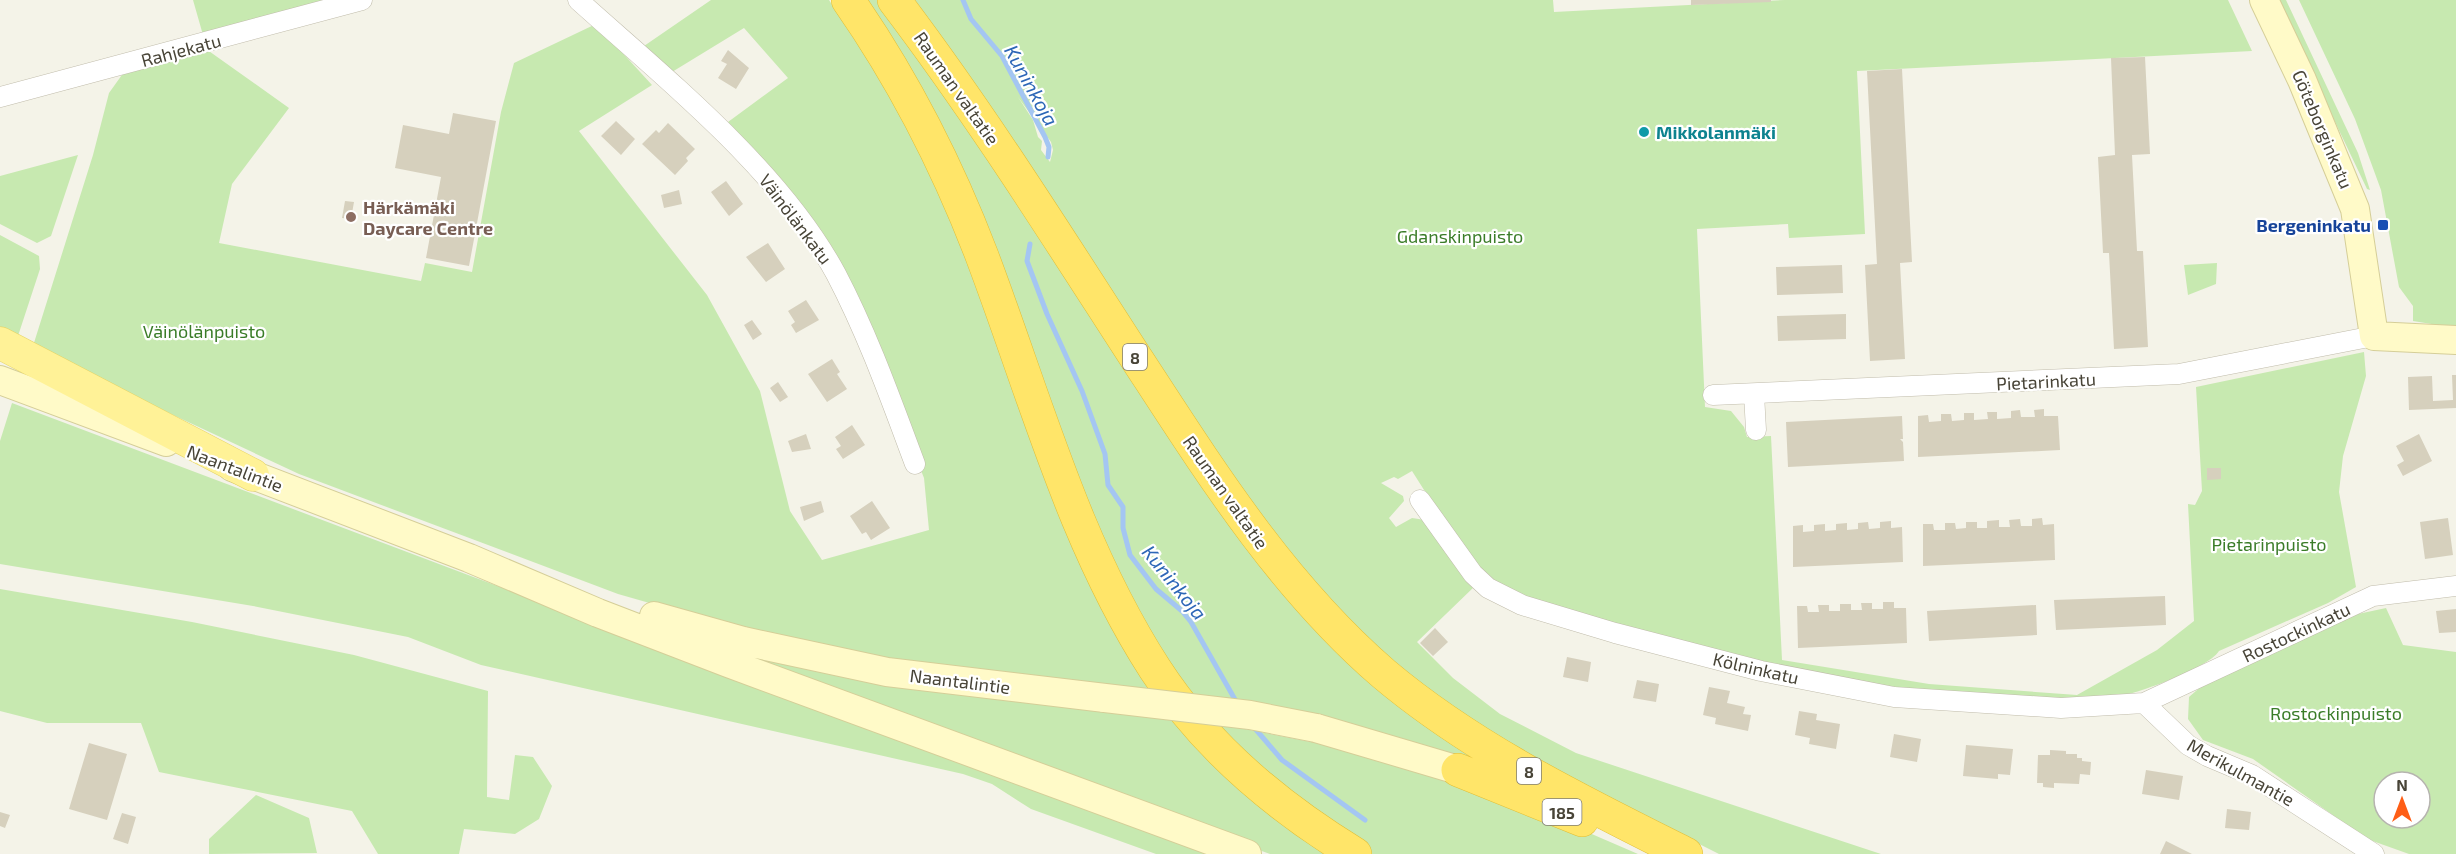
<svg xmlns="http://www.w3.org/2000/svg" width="2456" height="854" font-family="'Exo 2',sans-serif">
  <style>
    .green { fill: #c7e9b0; fill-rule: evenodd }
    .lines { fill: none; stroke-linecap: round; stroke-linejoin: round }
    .stream { stroke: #a4c6f2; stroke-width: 5 }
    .building { fill: #d6d0bd }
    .street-casing { stroke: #c0bcab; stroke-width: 21 }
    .secondary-casing { stroke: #d5ce98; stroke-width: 30 }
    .primary-casing { stroke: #e6d465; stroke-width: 33 }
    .highway-casing { stroke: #e0bd36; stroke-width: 34 }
    .street { stroke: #fff; stroke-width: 20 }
    .secondary { stroke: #fffac8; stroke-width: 28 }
    .primary { stroke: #fff297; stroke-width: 32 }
    .highway { stroke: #ffe569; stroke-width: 33 }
    .secondary-bridge-casing { stroke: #d5ce98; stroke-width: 30; stroke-linecap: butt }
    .secondary-bridge { stroke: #fffac8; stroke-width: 28 }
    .culture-dot { fill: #0f9aa8; stroke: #fff; stroke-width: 2 }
    .education-dot { fill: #8d6e63; stroke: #fff; stroke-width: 2 }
    .transit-dot { fill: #1a4fb4; stroke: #fff; stroke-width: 2 }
    .labels { text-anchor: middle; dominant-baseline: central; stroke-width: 4.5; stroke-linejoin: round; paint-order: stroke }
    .shield { fill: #fff; stroke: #7f7c73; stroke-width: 1.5 }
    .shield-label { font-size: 16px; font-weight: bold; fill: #484437 }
    .street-label { font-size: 18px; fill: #484437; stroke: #fff }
    .culture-label { font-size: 18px; font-weight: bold; fill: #0d838f; stroke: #fff; text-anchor: start }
    .education-label { font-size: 18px; font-weight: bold; fill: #785e54; stroke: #fff; text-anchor: start }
    .transit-label { font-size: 18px; font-weight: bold; fill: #164399; stroke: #fff; text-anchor: end }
    .park-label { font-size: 18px; fill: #3a7c28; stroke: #fff }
    .water-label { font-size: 20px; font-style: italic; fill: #2d67b7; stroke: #fff }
  </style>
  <rect width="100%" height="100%" fill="#f4f3e8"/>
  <path class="green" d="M193,0H337L203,35Z
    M711,0H829L894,100L940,182L1155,688H1105L891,660L730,626L618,594L299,474L94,378L33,346L93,155L109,93L124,72L206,49L289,108L232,184L219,243L421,281L425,263L472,272L501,112L514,63L596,24L652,85L579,131L707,295L760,391L790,511L822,560L929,530L924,478L841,269L783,182L728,122L788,78L744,28L672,72L644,46Z
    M865,0H880L938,82L1224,517L1512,774L1196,698L1139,622Z
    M915,0H1553L1554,12L1785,0H2228L2252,51L1857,71L1865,234L1789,238L1788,224L1697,229L1705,407L1731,411L1744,427L1747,437L1771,436L1782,660L1929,684L2077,695L2157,650L2194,621L2188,504L2195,505L2202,491L2196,387L2364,352L2366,376L2343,456L2339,492L2356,587L2328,603L2219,651C2207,670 2127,697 2102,701L1928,692L1806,673L1654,637L1494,586L1452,534L1412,471L1398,479L1394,477L1381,483L1403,496L1404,501L1389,518L1396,527L1412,518L1425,520L1475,586L1417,642L1453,678L1500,714L1576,753L1881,854H1719L1602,795L1529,754L1454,709L1366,641L1261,523L970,78ZM1018,97L1051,142L1053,150L1050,162L1041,150L1042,141L1038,137L1033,120Z
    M2277,0H2286L2358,153L2370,190L2367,189Z
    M2299,0H2456V328L2413,321V306L2399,287L2381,190L2355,119Z
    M78,155L51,236L37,243L0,224V176Z
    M0,235L39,256L40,269L17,339L0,329Z
    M2217,263L2216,284L2188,295L2184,265Z
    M12,403L1208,854H1156L1031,809L992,784L963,774L481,665L408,637L253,606L0,564V441Z
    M0,589L192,622L354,655L488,691L487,797L509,800L515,755L533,757L552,786L539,819L515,834L464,829L459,854H378L352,811L159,772L141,723H47L0,711Z
    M2386,608L2403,645L2456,652V854H2409L2367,839L2253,759L2203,740L2188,719L2189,697L2204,684L2358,614ZM2384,782H2420V818H2384Z
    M735,652L1176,717L1335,854H1270L996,754Z
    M1204,721L1368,753L1513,800L1638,854H1370Z
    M256,795L309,818L317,853L209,854V839Z"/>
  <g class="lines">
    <path class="stream" d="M963,0L971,19L1002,56L1045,137L1049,147L1048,157
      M1030,244L1027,261L1047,314L1082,391L1105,454L1108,485L1123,507V528L1130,555L1156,589L1182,611L1191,622L1237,703
      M1252,725L1282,760L1365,820"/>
  </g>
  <path class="building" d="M1691,0H1771V2L1691,5Z
    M728,50L749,68L736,89L718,78L727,64L721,61Z
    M2145,57L2150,154L2132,155L2137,251H2143L2148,347L2114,349L2109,253H2103L2098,157L2115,155L2111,58Z
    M1902,69L1912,262L1900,263L1905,359L1870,361L1865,265L1877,264L1867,71Z
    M453,113L496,121L469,266L426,258L441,177L395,168L403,125L449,134Z
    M616,121L635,139L621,155L601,136Z
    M668,123L695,149L686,158L688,161L675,175L642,144L656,130L659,133Z
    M726,181L743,204L729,216L711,192Z
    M679,190L682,204L664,208L661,195Z
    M345,201L354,202L351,219L342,218Z
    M768,243L785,269L766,282L746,257Z
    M1842,265L1843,293L1777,295L1776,267Z
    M806,300L819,320L796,333L791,325L795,322L788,311Z
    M1846,314V339L1778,341L1777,316Z
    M752,320L762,334L753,340L744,325Z
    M832,359L840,372L837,374L847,389L827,402L808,374Z
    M2452,375H2456V408L2409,410L2408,377L2432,376L2433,401L2453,400Z
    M778,382L788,397L780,402L770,388Z
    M2044,409V416H2058L2060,450L1918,457V416L1928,415L1929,422L1941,421V414H1951L1952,421L1964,420V413H1974V420L1988,419L1987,412H1997V419L2011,418V411L2020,410L2021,417H2035L2034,410Z
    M1902,416L1903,439H1900L1903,442L1904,461L1788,467L1786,422Z
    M852,425L865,445L843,459L836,449L841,446L835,437Z
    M806,434L811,449L792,452L788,441Z
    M2419,434L2432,461L2403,476L2397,465L2404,461L2396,446Z
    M2207,468H2221V479L2207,480Z
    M821,501L824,512L804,521L800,507Z
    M872,501L890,528L871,540L866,532L862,534L850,516Z
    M2042,518L2043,525L2054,524L2055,560L1923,566V524H1933L1934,530H1945V523H1955L1956,529L1966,528V522H1977V528H1987V521L1999,520V527H2010L2009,520L2020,519L2021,526H2032V519Z
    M2448,518L2453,555L2425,559L2420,522Z
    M1891,521V528L1902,527L1903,562L1793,567V526L1803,525V532L1814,531V525L1825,524V531L1836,530V524L1847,523V530L1858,529V523L1868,522L1869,529L1880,528V522Z
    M2165,596L2166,625L2056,630L2054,600Z
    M1883,602H1894V608H1906L1907,643L1798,648L1797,606H1807L1808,612H1819L1818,605H1829V611H1840V604H1851V610H1862L1861,603H1872V609H1883Z
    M2036,605L2037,635L1929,641L1927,611Z
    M2456,609V632L2439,633L2436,611Z
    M1435,628L1448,642L1433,656L1420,643Z
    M1567,657L1591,662L1588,682L1563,677Z
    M1637,680L1659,684L1656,702L1633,698Z
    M1709,687L1730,691L1727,703L1745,707L1743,714L1751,715L1748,731L1715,724L1716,718L1703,715Z
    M1799,711L1817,714L1816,720L1840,724L1836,749L1809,744L1810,738L1795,735Z
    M1894,734L1921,739L1917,762L1890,757Z
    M89,743L127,754L107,820L69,809Z
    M1966,745L2013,749L2010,775L1998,774V779L1963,776Z
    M2050,750L2066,751V754H2077V758H2082V761L2091,762L2090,775L2080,774L2079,784L2054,783V788L2043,787V783H2037L2038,755H2050Z
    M2146,770L2183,776L2179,800L2142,794Z
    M2227,809L2251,812L2249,830L2225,828Z
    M0,812L10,815L5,828L0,826Z
    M122,813L136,817L128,844L113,839Z
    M2166,841L2192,854H2160Z"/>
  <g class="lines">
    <g class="street-casing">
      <path id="street" d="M578,0C666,79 780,170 836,274C868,335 891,400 915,464
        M0,97L362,0
        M1754,394L1756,430
        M1713,395L2179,374L2374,336
        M1420,500L1473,574L1488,588L1522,605L1615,633L1761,671L1894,697L2061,708L2144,703L2373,596L2456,586
        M2144,703L2188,745L2207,756L2252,775L2374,854"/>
    </g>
    <g class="secondary-casing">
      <path id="secondary" d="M2264,0L2302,80L2355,209L2374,336L2456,340
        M0,380L166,442
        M232,467L469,558L598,613L728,663L1247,854
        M654,616L743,641L887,672L1105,698
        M1316,728L1458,770"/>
    </g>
    <g class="primary-casing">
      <path id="primary" d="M0,343L253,475"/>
    </g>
    <g class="highway-casing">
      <path id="highway" d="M848,0C903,79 948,167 982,256C1035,396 1073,542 1155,669C1204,745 1278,807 1355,854
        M894,0C982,116 1059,239 1138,361C1211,473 1282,586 1384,674C1473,749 1582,802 1686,854
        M1458,770L1582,820"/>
    </g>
    <use href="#street" class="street"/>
    <use href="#secondary" class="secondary"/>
    <use href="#primary" class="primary"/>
    <use href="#highway" class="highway"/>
    <g class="secondary-bridge-casing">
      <path id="secondary-bridge" d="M1105,698L1250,715L1316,728"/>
    </g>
    <use href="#secondary-bridge" class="secondary-bridge"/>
  </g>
  <circle class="culture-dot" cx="1644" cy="132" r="6"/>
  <circle class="education-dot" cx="351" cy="217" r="6"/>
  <rect class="transit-dot" x="2377" y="219" width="12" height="12" rx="3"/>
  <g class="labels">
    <g class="shield">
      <rect x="1123" y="344" width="24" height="26" rx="4.5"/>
      <rect x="1517" y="758" width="24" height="26" rx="4.5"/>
      <rect x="1542.5" y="799" width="39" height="26" rx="4.5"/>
    </g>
    <g class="shield-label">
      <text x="1135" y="357">8</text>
      <text x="1529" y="771">8</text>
      <text x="1562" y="812">185</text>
    </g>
    <g class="street-label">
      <text transform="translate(181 50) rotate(-15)">Rahjekatu</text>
      <text transform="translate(957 88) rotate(55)">Rauman valtatie</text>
      <text transform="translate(2323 129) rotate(67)">Göteborginkatu</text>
      <text transform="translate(796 219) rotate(53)">Väinölänkatu</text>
      <text transform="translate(2046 381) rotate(-3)">Pietarinkatu</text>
      <text transform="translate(235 468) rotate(21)">Naantalintie</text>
      <text transform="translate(1226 492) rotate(55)">Rauman valtatie</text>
      <text transform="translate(2296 632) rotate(-25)">Rostockinkatu</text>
      <text transform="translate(1756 668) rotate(13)">Kölninkatu</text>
      <text transform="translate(960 681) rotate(7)">Naantalintie</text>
      <text transform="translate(2241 772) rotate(29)">Merikulmantie</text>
    </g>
    <g class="culture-label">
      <text x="1656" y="132">Mikkolanmäki</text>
    </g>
    <g class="education-label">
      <text x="363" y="207">Härkämäki<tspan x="363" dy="21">Daycare Centre</tspan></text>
    </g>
    <g class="transit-label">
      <text x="2371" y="225">Bergeninkatu</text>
    </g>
    <g class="park-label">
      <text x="1460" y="236">Gdanskinpuisto</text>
      <text x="204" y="331">Väinölänpuisto</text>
      <text x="2269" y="544">Pietarinpuisto</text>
      <text x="2336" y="713">Rostockinpuisto</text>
    </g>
    <g class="water-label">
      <text transform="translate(1032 85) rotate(61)">Kuninkoja</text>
      <text transform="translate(1175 582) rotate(51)">Kuninkoja</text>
    </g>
  </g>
  <g transform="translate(2402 800)"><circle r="28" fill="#ffffff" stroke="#b6b4af" stroke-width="1.5"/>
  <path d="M0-4.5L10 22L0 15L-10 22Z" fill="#fe5e16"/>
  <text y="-9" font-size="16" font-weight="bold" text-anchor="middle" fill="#484437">N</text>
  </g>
</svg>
